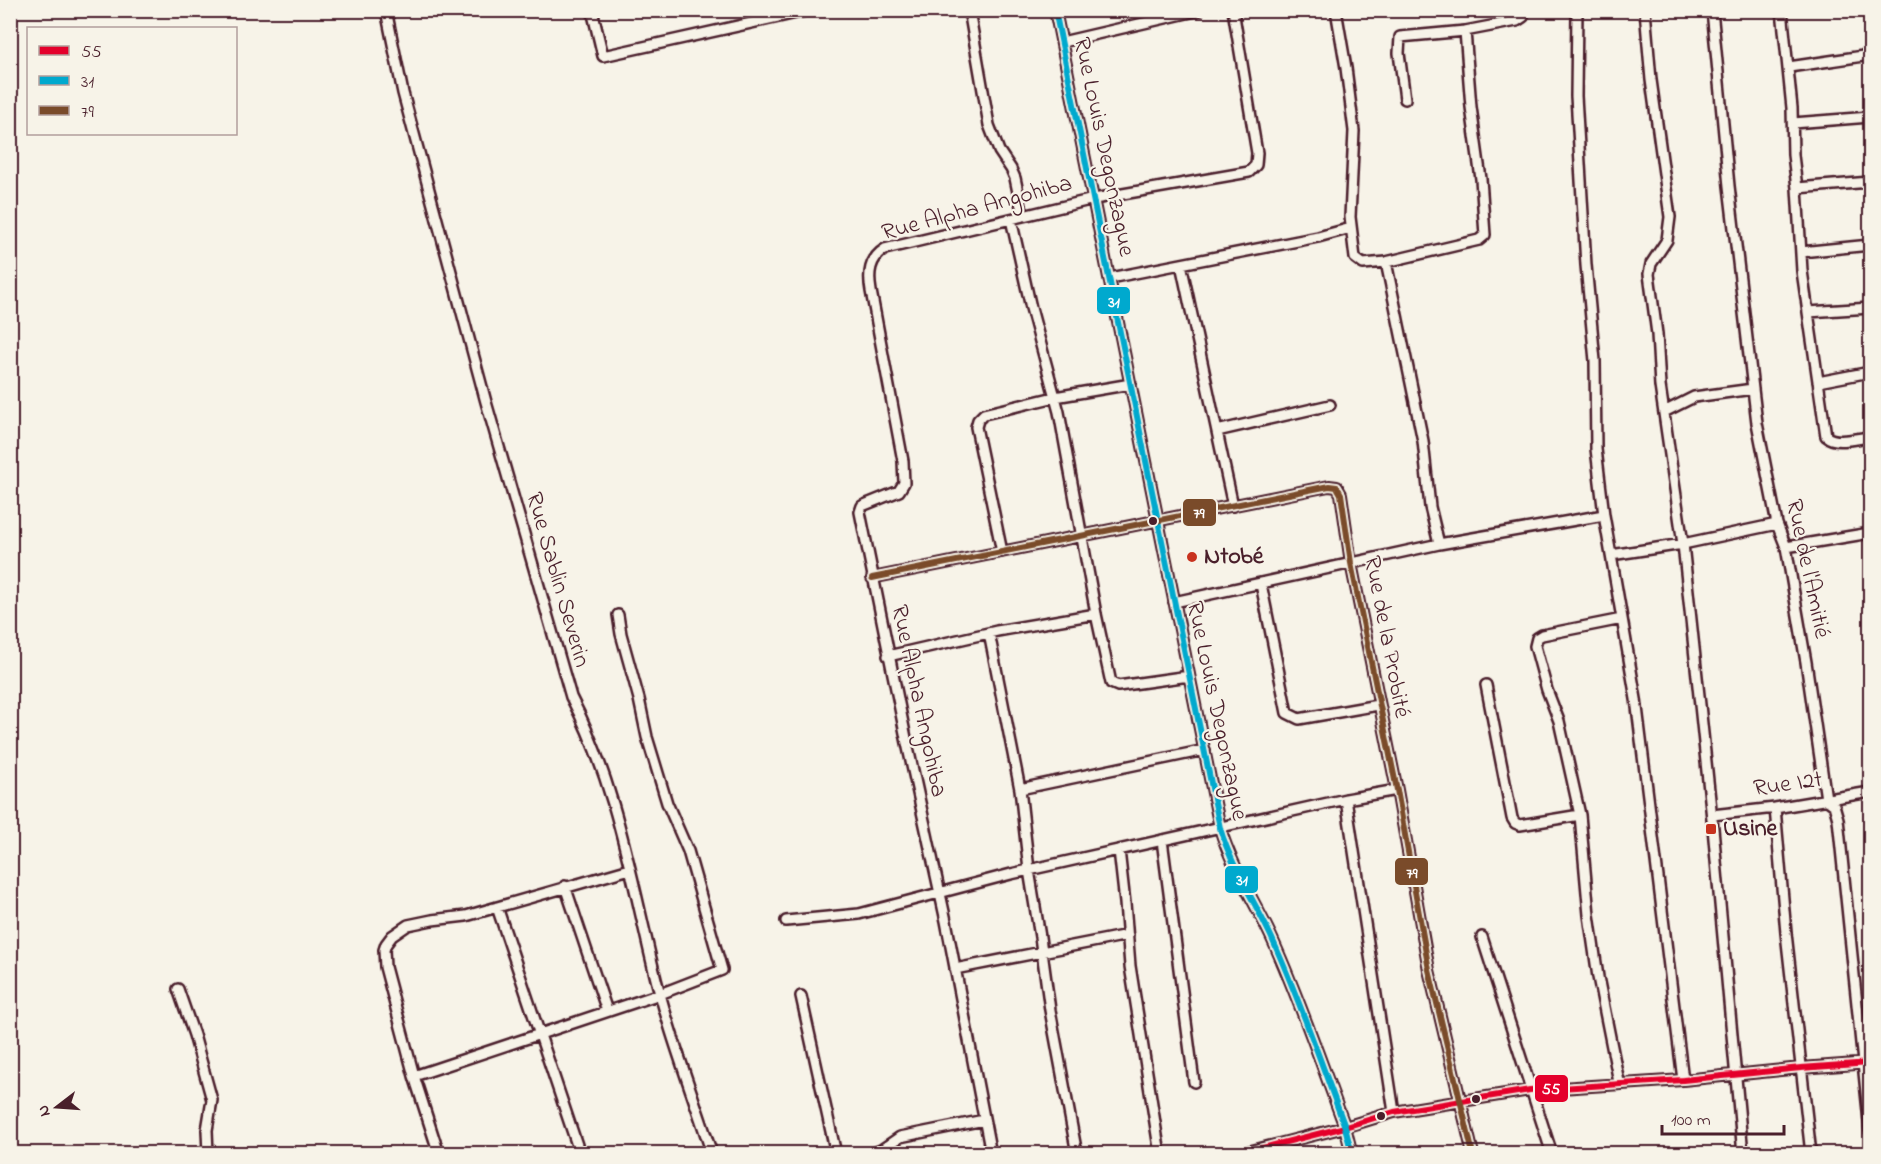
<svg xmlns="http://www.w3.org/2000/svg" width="1881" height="1164" font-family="'Indie Flower',sans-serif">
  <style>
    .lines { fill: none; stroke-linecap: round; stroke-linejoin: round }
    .street-casing { stroke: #4a1f2b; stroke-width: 14 }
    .street { stroke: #f7f3e8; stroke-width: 9 }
    .bus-1-casing { stroke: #f7f3e8; stroke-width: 10 }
    .bus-2-casing { stroke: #f7f3e8; stroke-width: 10 }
    .bus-3-casing { stroke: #f7f3e8; stroke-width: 10 }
    .bus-1 { stroke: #e4002b; stroke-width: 6 }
    .bus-2 { stroke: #00a9ce; stroke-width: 6 }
    .bus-3 { stroke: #7a4b2a; stroke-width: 6 }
    .bus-dot { fill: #4a1f2b; stroke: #f7f3e8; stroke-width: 2 }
    .poi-dot { fill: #c8321e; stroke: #f7f3e8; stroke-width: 2 }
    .labels { text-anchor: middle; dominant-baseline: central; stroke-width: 4.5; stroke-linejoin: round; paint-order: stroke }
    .street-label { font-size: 24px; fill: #4a1f2b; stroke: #f7f3e8 }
    .poi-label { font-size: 24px; font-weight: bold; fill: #4a1f2b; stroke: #f7f3e8; text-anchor: start }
    .line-badge { stroke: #f7f3e8; stroke-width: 2 }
    .badge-label { font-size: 16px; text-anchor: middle; font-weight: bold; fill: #fff }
  </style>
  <rect width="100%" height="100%" fill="#f7f3e8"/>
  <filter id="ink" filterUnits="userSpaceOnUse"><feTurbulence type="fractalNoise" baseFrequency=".0167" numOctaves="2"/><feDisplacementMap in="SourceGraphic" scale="12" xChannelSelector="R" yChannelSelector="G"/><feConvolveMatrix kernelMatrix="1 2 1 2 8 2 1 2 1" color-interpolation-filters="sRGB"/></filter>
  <g filter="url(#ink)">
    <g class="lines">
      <g class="street-casing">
        <path id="street" d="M386,10L403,93L486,402L571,697C615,781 631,876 653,967C668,1030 692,1092 712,1154
          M592,10L603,56L810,10
          M969,10L989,125L999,151L1011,169L1015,178L1023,216
          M1055,10L1220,828C1232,869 1257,904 1274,943C1301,1003 1322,1066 1345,1127L1352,1154
          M1336,10L1346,68L1354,131L1350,217L1355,258L1363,264L1386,262L1479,240L1485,235L1481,179L1471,107L1465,31
          M1577,10L1576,96L1586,265L1595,361L1596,449L1604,515L1636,699L1683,1080
          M1645,10L1651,80L1670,217L1667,240L1651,264L1649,274L1657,334L1660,386L1683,544L1713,828L1743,1154
          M1712,10L1729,186L1757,423L1777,524L1786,547L1806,662L1826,799L1834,805L1838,819L1870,1131
          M1782,10L1792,108L1793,155L1797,188L1802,271L1826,436C1836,445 1857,438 1870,437
          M1062,42L1200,10
          M1789,67L1870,55
          M1405,99L1399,53L1400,37L1465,31L1517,21L1523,17L1524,10
          M1793,123L1870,117
          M1797,188L1870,182
          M1011,219L1031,308L1059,412L1096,614L1111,683L1118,686L1189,676
          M1801,252L1870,245
          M1386,262L1423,441L1430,507L1439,544
          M1181,264L1233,506
          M1110,278L1318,237L1351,228
          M1808,312L1870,308
          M1818,382L1870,372
          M1664,412L1694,397L1753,389
          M1217,431L1330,405
          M1786,547L1870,533
          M1002,552L976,427L978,420L984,414L1055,397L1131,384
          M1611,555L1683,544L1777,524
          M872,578L1329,486L1337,487L1341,494L1351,563L1397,790L1429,970L1473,1154
          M1261,584L1287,713L1299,719L1378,705
          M1174,602L1439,544L1604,515
          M989,633L1020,789L1029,870L1040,937L1050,1010L1077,1154
          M888,656L997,631L1096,614
          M1486,685L1512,818L1515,823L1520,825L1580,815
          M1020,789L1205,750
          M1775,808L1786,933L1811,1154
          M1712,815L1775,808L1870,792
          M1162,840L1194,1082
          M1119,850L1125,903L1130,966L1160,1154
          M565,886L607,1011
          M497,907L580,1154
          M786,921L859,914L1011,874L1346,799
          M1482,937L1552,1154
          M955,969L1128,935
          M178,989L194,1035L212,1100L207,1130L208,1154
          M801,996L836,1154
          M414,1076L660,994L722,970L688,851L667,803L647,737L639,699L621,634L618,615
          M1619,1082L1598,977L1589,915L1580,815L1559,721L1547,690L1535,646L1537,638L1542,635L1622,619
          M1394,1112L1346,799L1397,790
          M439,1154L414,1076L385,967L384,950L386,944L392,936L408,925L432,920L466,916L630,869
          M872,1154L881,1150L900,1137L984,1120
          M991,1154L946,921L907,743L860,512L862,506L899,491L904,483L903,461L871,291C868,274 869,259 885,249L1094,199L1249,172L1256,165L1257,153L1233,10
          M1239,1154L1345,1127L1394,1112L1530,1090L1683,1080L1801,1068L1870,1063"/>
      </g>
      <use href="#street" class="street"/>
      <g class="bus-1-casing">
        <path id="bus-1" d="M1239,1154L1345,1127L1394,1112L1530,1090L1683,1080L1801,1068L1870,1063"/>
      </g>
      <g class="bus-2-casing">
        <path id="bus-2" d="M1055,10L1220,828C1232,869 1257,904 1274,943C1301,1003 1322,1066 1345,1127L1352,1154"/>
      </g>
      <g class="bus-3-casing">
        <path id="bus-3" d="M872,578L1329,486L1337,487L1341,494L1351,563L1397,790L1429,970L1473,1154"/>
      </g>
      <use href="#bus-1" class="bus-1"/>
      <use href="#bus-2" class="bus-2"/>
      <use href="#bus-3" class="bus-3"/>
    </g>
  </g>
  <g class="bus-dot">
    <circle cx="1153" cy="521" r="5"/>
    <circle cx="1476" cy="1099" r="5"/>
    <circle cx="1381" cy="1116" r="5"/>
  </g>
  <g class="poi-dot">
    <circle cx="1192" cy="557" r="6"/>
    <rect x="1705" y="823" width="12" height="12" rx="3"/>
  </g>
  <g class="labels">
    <g class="street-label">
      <text transform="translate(1103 147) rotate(78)">Rue Louis Degonzague</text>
      <text transform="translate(977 209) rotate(-15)">Rue Alpha Angohiba</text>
      <text transform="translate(1807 569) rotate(78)">Rue de l'Amitié</text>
      <text transform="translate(557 580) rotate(74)">Rue Sablin Severin</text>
      <text transform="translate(1386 637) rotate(79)">Rue de la Probité</text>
      <text transform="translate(918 701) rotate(78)">Rue Alpha Angohiba</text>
      <text transform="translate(1216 711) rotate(78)">Rue Louis Degonzague</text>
      <text transform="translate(1788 785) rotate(-8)">Rue I2t</text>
    </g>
    <g class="poi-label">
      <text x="1204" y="557">Ntobé</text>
      <text x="1723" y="829">Usine</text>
    </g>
  </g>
  <g class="line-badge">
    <rect x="1096" y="286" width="35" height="29" rx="6" fill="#00a9ce"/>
    <rect x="1182" y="498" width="35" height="29" rx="6" fill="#7a4b2a"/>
    <rect x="1394" y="857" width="35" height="29" rx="6" fill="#7a4b2a"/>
    <rect x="1224" y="865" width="35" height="29" rx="6" fill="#00a9ce"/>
    <rect x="1534" y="1074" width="35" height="29" rx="6" fill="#e4002b"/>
  </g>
  <g class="badge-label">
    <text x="1114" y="307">31</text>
    <text x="1199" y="518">79</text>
    <text x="1412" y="878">79</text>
    <text x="1242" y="885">31</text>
    <text x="1551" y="1094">55</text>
  </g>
  <rect width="1881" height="1164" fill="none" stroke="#f7f3e8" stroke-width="36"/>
  <rect x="18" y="18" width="1845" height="1128" fill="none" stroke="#4a1f2b" stroke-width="2" filter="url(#ink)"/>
  <rect x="27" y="27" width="210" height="108" fill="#f7f3e8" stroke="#b29e9c" stroke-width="1.5"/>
  <rect x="39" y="46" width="30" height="9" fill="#e4002b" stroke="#b29e9c" stroke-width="1.5"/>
  <text x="81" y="57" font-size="18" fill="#4a1f2b">55</text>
  <rect x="39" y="76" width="30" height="9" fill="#00a9ce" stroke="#b29e9c" stroke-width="1.5"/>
  <text x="81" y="87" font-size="18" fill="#4a1f2b">31</text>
  <rect x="39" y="106" width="30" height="9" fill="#7a4b2a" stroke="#b29e9c" stroke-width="1.5"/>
  <text x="81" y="117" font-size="18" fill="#4a1f2b">79</text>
  <g transform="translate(57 1107) rotate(253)" stroke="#f7f3e8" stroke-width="4.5" paint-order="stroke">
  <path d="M0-4.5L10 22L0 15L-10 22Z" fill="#4a1f2b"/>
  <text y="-9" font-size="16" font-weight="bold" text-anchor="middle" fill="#4a1f2b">N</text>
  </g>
  <path d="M1662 1125v9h122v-9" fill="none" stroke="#4a1f2b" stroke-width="3"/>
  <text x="1671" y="1125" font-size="18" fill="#4a1f2b" stroke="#f7f3e8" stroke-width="4.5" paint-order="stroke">100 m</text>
</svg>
